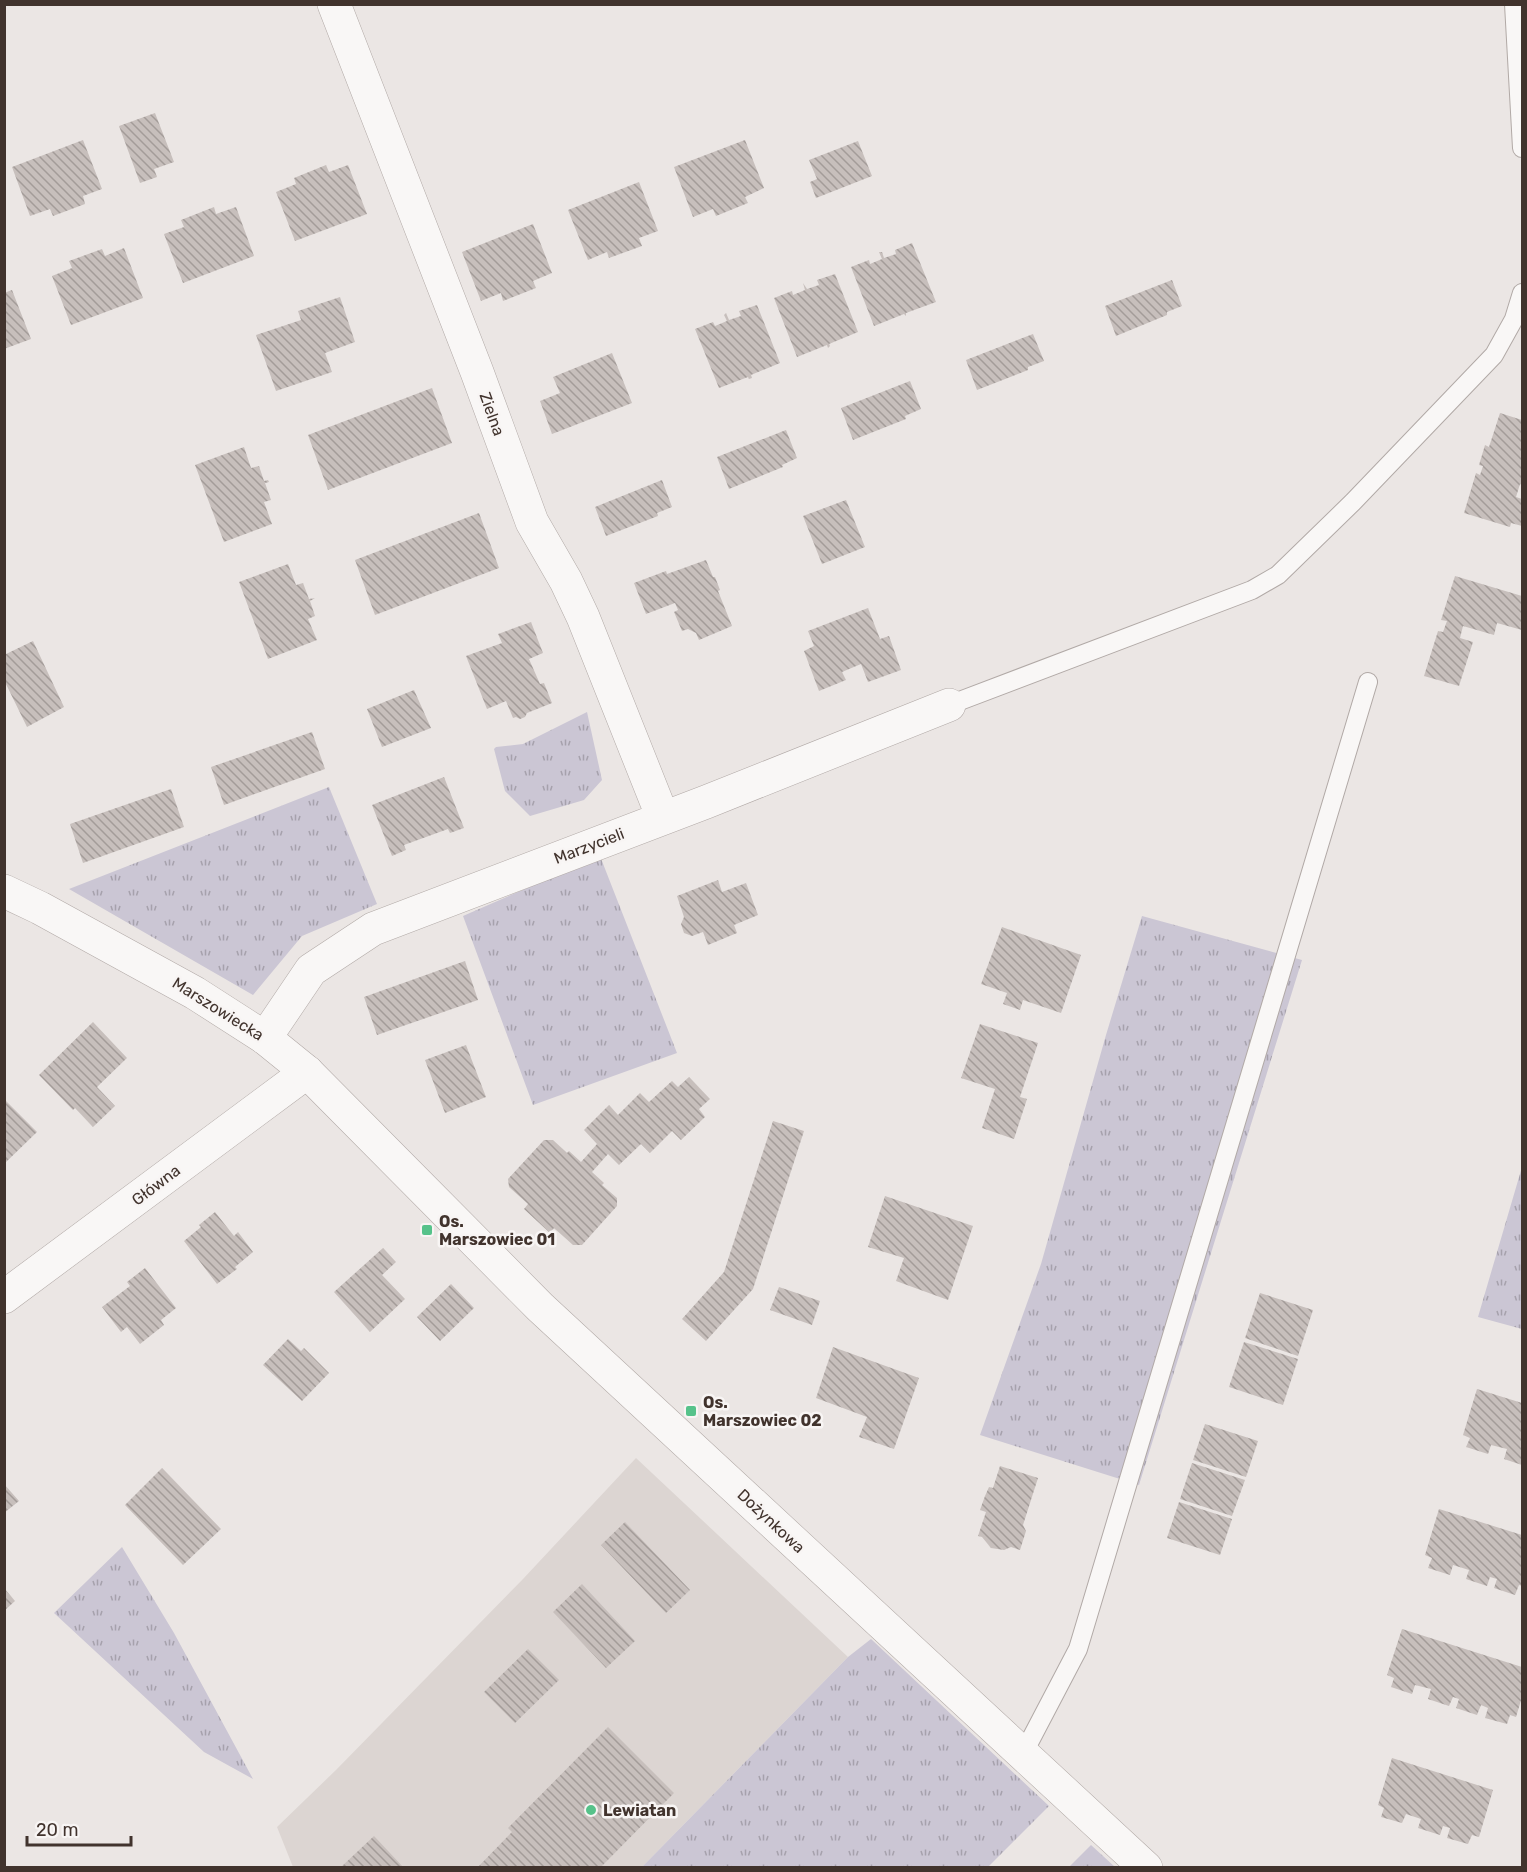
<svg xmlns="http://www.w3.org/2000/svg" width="1527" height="1872" font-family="Rubik,sans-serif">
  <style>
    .built { fill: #dcd5d2 }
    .grass { fill: url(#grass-tufts) }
    .building { fill: url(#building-back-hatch) }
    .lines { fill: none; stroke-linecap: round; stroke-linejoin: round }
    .service-casing { stroke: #b1a9a6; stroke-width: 20 }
    .minor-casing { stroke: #b1a9a6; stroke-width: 34 }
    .tertiary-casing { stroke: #b1a9a6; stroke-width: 34 }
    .service { stroke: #f9f7f6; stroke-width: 18 }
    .minor { stroke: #f9f7f6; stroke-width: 33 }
    .tertiary { stroke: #f9f7f6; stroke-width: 33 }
    .poi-dot { fill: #56c28a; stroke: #f8f5f4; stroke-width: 2 }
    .labels { text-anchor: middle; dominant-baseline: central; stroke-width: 5; stroke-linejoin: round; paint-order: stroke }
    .street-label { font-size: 16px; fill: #41332d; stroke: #f8f5f4 }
    .poi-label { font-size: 16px; font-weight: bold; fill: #41332d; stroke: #f8f5f4; text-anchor: start }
  </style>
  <defs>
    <pattern id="grass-tufts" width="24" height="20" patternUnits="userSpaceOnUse" patternTransform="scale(1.5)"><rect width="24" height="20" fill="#cbc6d4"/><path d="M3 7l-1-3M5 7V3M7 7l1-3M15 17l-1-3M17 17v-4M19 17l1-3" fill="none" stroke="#a6a1ac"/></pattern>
    <pattern id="building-back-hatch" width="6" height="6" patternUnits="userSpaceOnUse" patternTransform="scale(1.5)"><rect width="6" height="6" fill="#c7bfbc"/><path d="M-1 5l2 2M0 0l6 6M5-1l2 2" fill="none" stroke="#a39c99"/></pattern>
  </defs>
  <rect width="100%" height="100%" fill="#ebe6e4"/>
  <path class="built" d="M636,1458L848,1657L642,1867H293L277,1827L336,1770L523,1579Z"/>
  <path class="grass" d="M587,712L602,780L584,800L530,816L505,791L494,749L496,747L523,744Z
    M329,787L377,904L302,936L253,995L69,889Z
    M600,856L677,1053L533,1105L463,916Z
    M1142,916L1302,960L1139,1485L980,1435L1041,1264L1106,1035Z
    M1522,1167V1329L1478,1317Z
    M122,1547L174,1633L253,1779L204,1752L54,1613Z
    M871,1639L1049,1806L988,1867H642L848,1657Z
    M1091,1845L1115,1867H1069Z"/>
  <path class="building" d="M155,113L174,162L154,169L157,177L140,183L119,126Z
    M83,140L102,189L83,196L85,204L53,216L50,209L30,216L12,167Z
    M745,140L764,188L745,197L748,203L716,216L713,209L693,217L674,167Z
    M858,141L872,176L816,198L810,182L817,179L809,160Z
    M326,165L329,172L348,165L367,214L295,241L276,192L296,184L294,178Z
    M639,182L658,231L639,238L642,246L609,258L607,252L588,260L568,210Z
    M214,207L216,214L236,207L254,256L183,283L164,234L184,227L181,220Z
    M533,224L552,273L533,281L536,288L503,301L501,293L481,301L462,252Z
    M912,243L936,302L906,313V316L904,314L874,326L851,267L869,260L870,264L882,259L879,252H882L884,258L896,254L895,250Z
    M124,248L143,298L71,325L52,276L72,268L69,261L102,249L105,256Z
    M835,274L858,332L829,344L830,346L828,348L827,345L797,357L774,298L792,291L793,295L805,290L803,283L807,289L819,285L817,280Z
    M1172,280L1182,306L1167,312V315L1116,336L1105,306Z
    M12,290L31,339L4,349V293Z
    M340,297L355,342L325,353L332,372L276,391L256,335L301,320L298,311Z
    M757,305L780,363L751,375L752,378L749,379L748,377L719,388L695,329L713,322L715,326L727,321L724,315L726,313L729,320L741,316L739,311Z
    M1033,334L1044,361L1028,367V370L977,390L966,360Z
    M612,353L632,403L552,434L540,401L560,393L553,377Z
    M910,381L921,409L905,416L906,419L853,440L841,408Z
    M432,388L452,443L328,490L308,435Z
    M1500,413L1522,420V485L1520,484L1516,497L1522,499V526L1511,523L1510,527L1464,513L1476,473L1480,475L1483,466L1479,465L1485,445L1489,447Z
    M786,430L797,458L782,465L783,467L729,489L717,457Z
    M244,447L251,468L259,466L264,481L268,480L269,482L265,483L271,500L264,502L272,524L224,542L195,465Z
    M662,480L672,507L657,513L658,516L606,536L595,507Z
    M846,500L865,547L822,564L803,516Z
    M479,513L499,568L375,615L355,560Z
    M706,560L713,577H715L720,590L718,591L732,626L699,640L696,633L688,629L682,631L674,612L678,610L675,603L646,614L634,583L666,571L667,574Z
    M288,564L296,585L303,583L309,599L315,598L310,601L315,616L308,619L317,640L268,659L239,582Z
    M1455,576L1522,596V630L1497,623L1494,635L1463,626L1460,638L1473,642L1459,686L1424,676L1438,631L1443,632L1447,621L1441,620Z
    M868,608L880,639L889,636L901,670L868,682L861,664L842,672L846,680L819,691L804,651L814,646L808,631Z
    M531,622L543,653L529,659L540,684L544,683L552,703L527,713L525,717L520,719L516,717L513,718L506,701L487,709L466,656L502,643L498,634Z
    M33,641L64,707L27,727L4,680V655Z
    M414,690L431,728L382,747L367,709Z
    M312,732L325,769L224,805L211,767Z
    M444,777L464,828L450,833L448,829L404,845L406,850L392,856L372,805Z
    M171,789L184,827L83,863L70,824Z
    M718,880L722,892L746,883L758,915L734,925L737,933L708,945L703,932L692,936L684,933L681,924L684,917L677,896Z
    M1002,927L1081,955L1061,1013L1023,1000L1020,1010L1003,1004L1007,993L981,984Z
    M465,961L478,1000L377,1035L364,997Z
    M93,1022L127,1058L97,1087L115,1106L93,1127L75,1108L73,1110L39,1075Z
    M980,1024L1038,1043L1020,1097L1027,1099L1014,1139L982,1128L995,1089L961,1078Z
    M466,1045L486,1097L445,1113L425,1060Z
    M689,1077L710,1099L699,1109L705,1117L681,1140L672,1131L650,1153L641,1144L619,1165L608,1154L592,1172L604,1183L602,1185L617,1198V1206L582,1245H573L554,1228L550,1233L524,1209L528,1204L509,1187L508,1179L544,1140H553L567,1153L569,1151L581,1162L597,1144L584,1130L609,1105L618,1115L640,1093L649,1102L672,1081L678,1087Z
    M4,1099L37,1132L4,1164Z
    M773,1121L804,1131L753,1289L706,1341L682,1319L724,1272Z
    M885,1196L973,1226L948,1300L896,1281L904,1258L868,1247Z
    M215,1212L234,1236L238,1232L253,1252L235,1267L237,1269L217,1284L184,1241L201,1227L199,1225Z
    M383,1248L396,1262L382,1275L405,1299L370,1332L334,1292Z
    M145,1268L176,1308L161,1320L164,1325L140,1344L127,1327L121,1332L102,1307L130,1286L127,1282Z
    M451,1284L474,1308L440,1341L417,1317Z
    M779,1287L820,1301L812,1325L770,1310Z
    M1260,1293L1313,1310L1298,1356L1245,1338Z
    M288,1339L301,1351L304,1348L329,1373L302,1401L263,1365Z
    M1244,1342L1298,1359L1283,1405L1229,1387Z
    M833,1347L919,1378L894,1449L859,1437L867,1417L816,1398Z
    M1477,1389L1522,1403V1465L1504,1459L1507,1449L1491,1445L1488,1454L1466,1447L1470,1438L1463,1435Z
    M1205,1424L1258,1441L1246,1477L1193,1460Z
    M1192,1463L1245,1480L1232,1516L1180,1499Z
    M1000,1466L1038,1478L1023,1525L1026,1531L1020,1550L1011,1547L1004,1550L991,1548L982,1537L978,1536L986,1512L980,1510L985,1496L989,1487L993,1488Z
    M162,1468L221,1529L183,1565L125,1505Z
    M4,1484L19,1501L4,1513Z
    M1179,1502L1232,1519L1220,1555L1167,1538Z
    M1439,1509L1522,1535V1586L1519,1585L1515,1595L1494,1588L1497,1579L1490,1577L1487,1586L1466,1579L1469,1570L1453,1565L1450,1575L1428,1568L1432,1558L1425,1555Z
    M625,1522L690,1590L666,1613L601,1545Z
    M582,1584L635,1641L606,1668L553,1612Z
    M4,1588L15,1601L4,1611Z
    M1402,1629L1522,1667V1697L1516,1717L1510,1715L1507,1724L1485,1718L1488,1708L1481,1705L1477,1715L1456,1708L1459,1699L1453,1697L1449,1706L1428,1699L1431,1689L1415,1685L1412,1694L1391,1687L1394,1678L1387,1675Z
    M528,1649L559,1680L515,1723L484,1692Z
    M608,1727L674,1793L600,1868H477L512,1832L508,1828Z
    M1392,1758L1493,1790L1479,1837L1472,1835L1468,1844L1447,1838L1450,1828L1443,1826L1440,1835L1418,1828L1421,1819L1406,1814L1402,1823L1381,1817L1384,1808L1378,1805Z
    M374,1836L404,1868H340Z"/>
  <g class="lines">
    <g class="service-casing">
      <path id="service" d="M1514,4L1522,148
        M949,705L1252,590L1278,575L1353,502L1494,355L1514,319L1522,293
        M1023,1754L1078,1649L1368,682"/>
    </g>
    <g class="minor-casing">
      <path id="minor" d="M334,4L477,372L532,522L566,581L583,617L663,818
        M265,1038L311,970L373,929L706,802L949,705
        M4,1297L307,1072"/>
    </g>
    <g class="tertiary-casing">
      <path id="tertiary" d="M4,891L40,908L195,993L265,1038L307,1072L540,1307L1146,1868"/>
    </g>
    <use href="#service" class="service"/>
    <use href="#minor" class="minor"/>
    <use href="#tertiary" class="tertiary"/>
  </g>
  <g class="poi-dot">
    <rect x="421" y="1224" width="12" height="12" rx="3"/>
    <rect x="685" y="1405" width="12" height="12" rx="3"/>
    <circle cx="591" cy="1810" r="6"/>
  </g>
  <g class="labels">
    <g class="street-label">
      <text transform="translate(492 414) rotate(70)">Zielna</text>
      <text transform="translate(589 846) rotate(-21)">Marzycieli</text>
      <text transform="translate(218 1009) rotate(32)">Marszowiecka</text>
      <text transform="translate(156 1185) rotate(-37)">Główna</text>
      <text transform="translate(771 1521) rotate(43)">Dożynkowa</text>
    </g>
    <g class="poi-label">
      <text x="439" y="1221">Os.<tspan x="439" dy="18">Marszowiec 01</tspan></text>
      <text x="703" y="1402">Os.<tspan x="703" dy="18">Marszowiec 02</tspan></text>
      <text x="603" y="1810">Lewiatan</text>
    </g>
  </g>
  <rect width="1527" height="1872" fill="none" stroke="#41332d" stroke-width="12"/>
  <path d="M27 1836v9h104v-9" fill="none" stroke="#41332d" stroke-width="3"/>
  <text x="36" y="1836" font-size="18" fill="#41332d" stroke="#f8f5f4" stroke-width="4.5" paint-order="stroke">20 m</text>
</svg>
